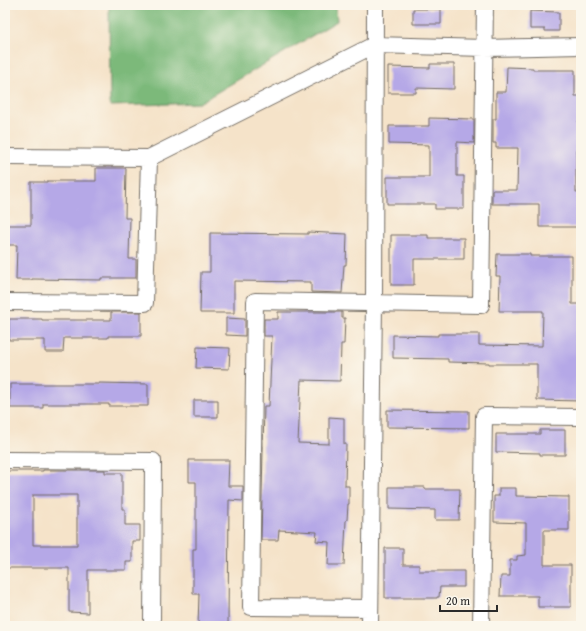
<svg xmlns="http://www.w3.org/2000/svg" width="586" height="631" font-family="'Gentium Book Plus',serif">
  <style>
    .forest { fill: #7bb97a; stroke: #537252 }
    .building { fill: #b5a8e7; fill-rule: evenodd }
    .lines { fill: none; stroke-linecap: round; stroke-linejoin: round }
    .street-casing { stroke: #726b62; stroke-width: 18 }
    .street { stroke: #fff; stroke-width: 16 }
  </style>
  <rect width="100%" height="100%" fill="#fbf7ec"/>
  <filter id="ink" filterUnits="userSpaceOnUse"><feTurbulence type="fractalNoise" baseFrequency=".025" numOctaves="2"/><feDisplacementMap in="SourceGraphic" scale="8" xChannelSelector="R" yChannelSelector="G"/><feConvolveMatrix kernelMatrix="1 2 1 2 8 2 1 2 1" color-interpolation-filters="sRGB"/></filter>
  <filter id="wash" filterUnits="userSpaceOnUse"><feTurbulence type="fractalNoise" baseFrequency=".012" numOctaves="4" result="noise"/><feDisplacementMap in="SourceGraphic" scale="16" xChannelSelector="R" yChannelSelector="G"/><feGaussianBlur stdDeviation="0.9" result="paint"/><feColorMatrix in="noise" values="0 0 0 0 0 0 0 0 0 0 0 0 0 0 0 0 0 1.4 0 .05"/><feComposite in="paint" operator="in"/></filter>
  <g filter="url(#wash)">
    <rect width="100%" height="100%" fill="#f5e3c9"/>
    <path class="forest" d="M109,5H336L337,21L199,103L110,106Z"/>
    <g id="blocks">
      <path class="building" d="M413,9H441V24H413Z
        M530,11L559,12V31H545V29H530Z
        M430,64H454V89L416,88V93H388V67L430,68Z
        M507,67L533,68V70H575V96H581V121H578V151H576V192H579V227H539V204H492V190H517L518,148H496V143H493V119H496V92H506Z
        M429,118L474,119V143L457,142V176H464V209H435V204H387V177H429V145L389,144V126H429Z
        M96,168H126L125,218H130L129,259H136V278H101V280L32,279V280H16L17,245H5V225H31V182H47V181H96Z
        M308,232L347,234L346,265H344L342,293L311,292V282L234,281V313H200L201,272H210V233L308,234Z
        M391,235H428V238H464V259H414V285H391Z
        M497,254H530V256H572V304H581V401L537,400V364H489V363L448,362V359L393,358V335L438,336V334H479V345L542,346L543,311H499L500,276H496Z
        M111,312H141V336H108V338H64L63,352H45V340H9V319H42V320H111Z
        M278,312H342V318H345L344,344H341L340,381L301,380L298,443L329,444V417L344,418V444H346L345,486H349V504H348L347,520H346L344,565H328L329,542L316,541L317,532L279,530L278,540H261L264,406H269L272,336H264V319H278Z
        M226,318L245,319V336L226,335Z
        M197,347L230,348L229,369L196,368Z
        M99,383L148,384V406H109V404H43V408H10V384H99Z
        M194,400H218V417H194Z
        M387,410L469,411V428L387,427Z
        M540,430H565V455H540V453L496,452V434H540Z
        M189,460H229L228,486H243V501L229,500L228,626H198L199,594H193V549H196V482H189Z
        M43,470H105V473H122V509H125V525H140V541H132V562H126V570H88V613L69,612V568H5L6,471H43ZM33,495H77V545H33Z
        M389,487H425V489H460L459,520H435V510L389,509Z
        M499,488H516V496L569,497V530H544V565H571V607H538V596H500L501,576H510V560H517V556L526,555V523L494,522V496H499Z
        M385,548H403V565H419V571H464V587H440L439,597H437V598H385Z"/>
    </g>
  </g>
  <g filter="url(#ink)">
    <use href="#blocks" fill-opacity="0" stroke="#726b62" stroke-width="1"/>
    <g class="lines">
      <g class="street-casing">
        <path id="street" d="M5,157L149,158L374,45L485,48L581,46
          M5,302L145,303L149,158
          M5,460L153,461L152,626
          M370,608L251,607L255,301L481,305L485,5
          M370,626L374,303L375,5
          M481,626L484,416L581,417"/>
      </g>
      <use href="#street" class="street"/>
    </g>
  </g>
  <rect width="586" height="631" fill="none" stroke="#fbf7ec" stroke-width="20"/>
  <path d="M440 605v6h57v-6" fill="none" stroke="#2b2b2b" stroke-width="2"/>
  <text x="446" y="605" font-size="12" fill="#2b2b2b" stroke="#fbf7ec" stroke-width="3" paint-order="stroke">20 m</text>
</svg>
